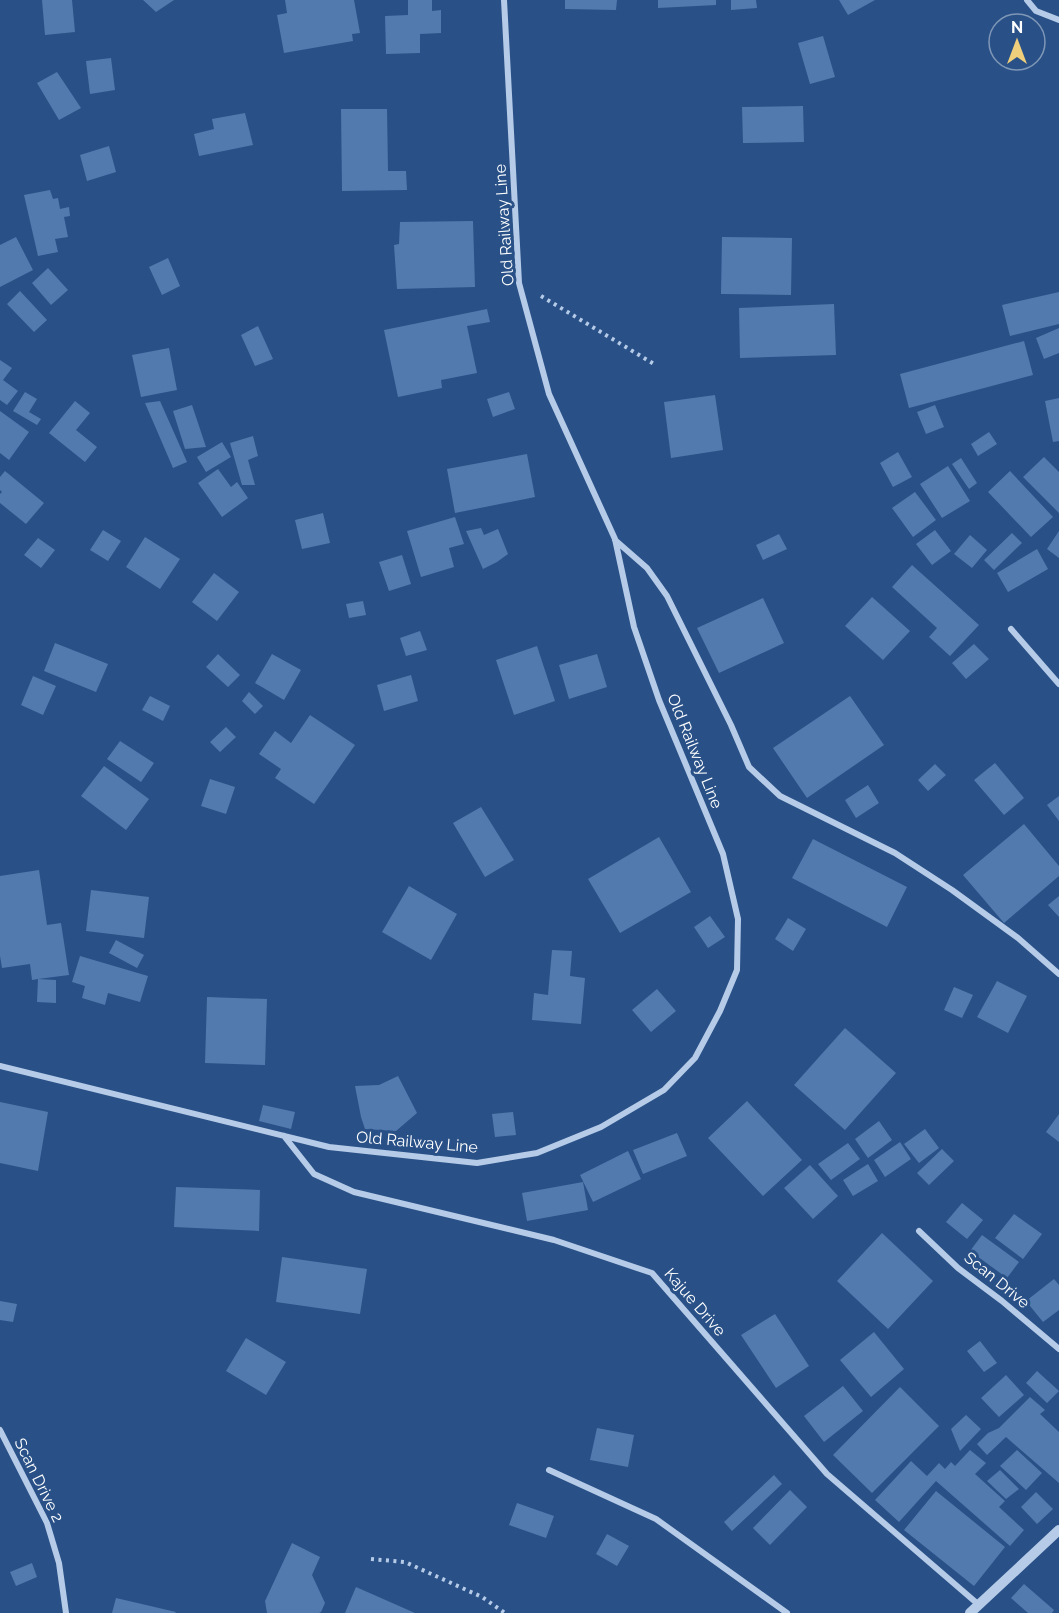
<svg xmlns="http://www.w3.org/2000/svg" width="1059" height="1613" font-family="Raleway,sans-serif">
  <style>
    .building { fill: #527aae }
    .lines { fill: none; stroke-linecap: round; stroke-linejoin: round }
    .path { stroke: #b5cbe8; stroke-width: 4; stroke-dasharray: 3 4.5; stroke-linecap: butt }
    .minor { stroke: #b5cbe8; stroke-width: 6 }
    .tertiary { stroke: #b5cbe8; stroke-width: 10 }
    .labels { text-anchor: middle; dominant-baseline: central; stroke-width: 6; stroke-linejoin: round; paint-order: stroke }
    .street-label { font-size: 16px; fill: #fff; stroke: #295187 }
  </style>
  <rect width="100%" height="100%" fill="#295187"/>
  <path class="building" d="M42,0H72L75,32L45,35Z
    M143,0H174L156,12Z
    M285,0H354L360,33L352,34L353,41L284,53L277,15L287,13Z
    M408,0H432V11L441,10V33L420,34V53L386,54L385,16L408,15Z
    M565,0H617L616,10L565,9Z
    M658,0H716V5L658,8Z
    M731,0H756L757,8L731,10Z
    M839,0H875L848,15Z
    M823,36L835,77L810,84L798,43Z
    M111,58L115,90L90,94L86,61Z
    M57,72L81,108L59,120L37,83Z
    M803,106L804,142L743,143L742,107Z
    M341,109H387L388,171H406L407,190L342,191Z
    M245,113L253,145L199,156L194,134L214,129L212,119Z
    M109,146L116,172L87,181L80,155Z
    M50,190L53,199L58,198L60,209L69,207L70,216L64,217L68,237L55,239L58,252L38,256L24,195Z
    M473,221L475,287L397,289L394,245L399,244L400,222Z
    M16,237L33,270L0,287V245Z
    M722,237L792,238L791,295L721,294Z
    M168,258L180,286L162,295L149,267Z
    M48,268L68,290L51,305L32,283Z
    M20,291L47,320L34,332L7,304Z
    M1059,292V324L1010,336L1002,305Z
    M834,304L836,355L740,358L739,308Z
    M487,309L490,322L467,326L477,373L441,380L442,388L398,397L384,330Z
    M258,326L273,359L255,366L241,335Z
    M1059,328V353L1044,359L1036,338Z
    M1024,341L1033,375L909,408L900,374Z
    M169,348L177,390L141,397L132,355Z
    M0,360L12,368L3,380L18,391L7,405L0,400Z
    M25,392L37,399L29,412L41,419L37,425L13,411Z
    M509,392L515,409L493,417L487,399Z
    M715,395L723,450L671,458L664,402Z
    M1059,398V441L1053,442L1045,401Z
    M75,401L90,413L76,430L97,447L85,462L49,433Z
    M160,401L187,462L173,468L145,403Z
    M192,405L206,447L185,449L173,411Z
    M935,405L944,427L926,434L917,412Z
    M0,411L29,432L9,460L0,453Z
    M989,432L997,444L978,456L971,444Z
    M253,436L258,456L248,460L255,485H242L230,443Z
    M222,442L231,457L206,472L197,457Z
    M898,452L912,477L893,487L880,463Z
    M527,454L535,497L455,513L447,469Z
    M1044,457L1059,472V513L1023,477Z
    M961,458L977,483L969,489L952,464Z
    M948,466L970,501L942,518L920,484Z
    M218,469L231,487L237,482L248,498L222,517L198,483Z
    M5,471L44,503L26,524L0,503V494L2,492L0,490V477Z
    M1010,471L1053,517L1031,537L988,492Z
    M915,492L936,520L913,537L892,508Z
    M323,513L330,543L302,549L295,520Z
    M455,517L464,544L449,548L454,567L421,577L407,531Z
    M481,528L484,535L498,529L508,554L497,562L483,569L466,531Z
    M103,530L121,541L108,561L90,550Z
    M935,530L951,551L932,565L916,544Z
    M1059,531V558L1047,549Z
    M1012,533L1022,543L994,570L984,560Z
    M779,534L787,549L763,560L756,545Z
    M970,535L987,550L972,568L954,554Z
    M145,537L180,559L160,589L126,567Z
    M38,538L55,550L41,568L24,555Z
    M1037,549L1048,569L1008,592L997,573Z
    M402,555L411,584L389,591L379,562Z
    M912,565L979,625L950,656L929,637L937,628L892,587Z
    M214,573L239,592L217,621L192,602Z
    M872,597L910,631L883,660L845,626Z
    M763,598L784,643L719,673L697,628Z
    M363,601L366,615L349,618L346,604Z
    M420,631L427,650L406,656L400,638Z
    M55,643L108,664L96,692L44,671Z
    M974,644L989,659L966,679L952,663Z
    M537,646L555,701L514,715L496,660Z
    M218,654L240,675L228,687L206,667Z
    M272,654L301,670L284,700L255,683Z
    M597,654L607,687L569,699L559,665Z
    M411,675L418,701L384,711L377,685Z
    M33,676L56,686L43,715L21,705Z
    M249,692L263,706L255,714L242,701Z
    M150,696L170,706L163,721L142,710Z
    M850,696L884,745L807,798L773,748Z
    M310,715L355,745L314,804L275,778L281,769L259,754L275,731L291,743Z
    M226,727L236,737L220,752L210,742Z
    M120,741L154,763L141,782L107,759Z
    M995,763L1024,798L1004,815L974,780Z
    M935,764L946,775L928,791L918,780Z
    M104,766L149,799L126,830L81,796Z
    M210,779L235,787L226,814L201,806Z
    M868,785L879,803L856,818L845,800Z
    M1059,796V821L1047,805Z
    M481,807L514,860L485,877L453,823Z
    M1024,824L1059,866V876L1004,923L963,875Z
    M659,837L691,892L620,933L588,879Z
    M813,839L907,887L887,927L792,878Z
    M39,870L47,925L61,923L69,975L38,979L56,980V1003L37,1002L38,979L32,980L30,964L2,968L0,956V876Z
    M409,886L457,914L431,960L382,932Z
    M91,890L149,897L144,938L86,931Z
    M1059,896V917L1048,905Z
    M710,916L725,937L708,948L694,927Z
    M788,918L806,929L793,951L775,939Z
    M116,940L144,955L137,968L109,953Z
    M552,950L572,951L570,976L585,978L581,1024L532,1020L534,993L548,995Z
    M80,956L148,976L140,1002L108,993L105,1005L82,998L85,986L72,982Z
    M997,981L1027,996L1008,1033L977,1017Z
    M954,987L973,995L962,1018L944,1010Z
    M657,989L676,1011L651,1032L632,1010Z
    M207,997L267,999L265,1065L205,1063Z
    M845,1028L896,1073L845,1130L794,1085Z
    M398,1076L417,1113L396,1131L365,1129L361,1117L355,1086L379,1085Z
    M747,1101L802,1160L763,1196L708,1138Z
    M0,1102L48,1112L38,1171L0,1163Z
    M263,1105L295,1112L291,1129L259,1121Z
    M513,1112L516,1135L495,1137L492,1114Z
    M1059,1114V1142L1046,1132Z
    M879,1121L892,1140L868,1158L855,1139Z
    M925,1129L939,1148L919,1163L904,1144Z
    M677,1133L687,1156L643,1174L633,1150Z
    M900,1142L911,1159L885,1177L874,1160Z
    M848,1143L860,1159L831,1180L818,1164Z
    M942,1149L954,1161L929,1185L917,1173Z
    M628,1151L641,1179L593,1202L580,1175Z
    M868,1164L878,1181L853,1196L843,1180Z
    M810,1165L838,1196L813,1219L784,1188Z
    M583,1182L588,1210L527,1221L522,1193Z
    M176,1187L260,1190L259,1231L174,1227Z
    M962,1203L983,1220L967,1239L946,1222Z
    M1014,1214L1042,1234L1023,1259L995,1238Z
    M882,1233L933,1281L888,1329L837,1281Z
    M982,1235L1019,1262L1007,1278L970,1251Z
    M282,1257L367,1269L360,1314L276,1302Z
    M1054,1279L1059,1285V1310L1043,1322L1026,1301Z
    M0,1301L17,1304L13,1322L0,1320Z
    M775,1314L809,1366L776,1388L741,1335Z
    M874,1332L904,1369L871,1397L840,1360Z
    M246,1338L286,1362L266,1395L226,1371Z
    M980,1341L997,1363L984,1372L967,1351Z
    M1037,1371L1059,1391L1047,1403L1026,1383Z
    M1006,1375L1024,1395L999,1417L981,1398Z
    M843,1386L863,1411L824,1442L804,1416Z
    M900,1387L939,1426L872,1493L833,1455Z
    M1030,1397L1045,1410L1040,1414L1059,1432V1483L1006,1437L987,1455L977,1444L988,1433L999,1428Z
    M966,1415L981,1429L960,1451L951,1429Z
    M597,1428L634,1435L628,1467L590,1460Z
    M970,1450L986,1463L975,1474L1005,1501L999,1507L1024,1530L1010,1546L936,1481L899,1522L875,1500L911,1461L927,1476L939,1463L945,1469L951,1462L955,1466Z
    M1017,1450L1042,1473L1026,1490L1000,1466Z
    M1000,1470L1019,1489L1006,1499L987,1481Z
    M774,1475L782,1484L732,1531L724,1522Z
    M790,1490L807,1507L770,1545L753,1528Z
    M936,1491L1005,1547L974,1586L904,1530Z
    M1036,1492L1053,1509L1037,1524L1021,1507Z
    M517,1503L554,1516L546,1538L509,1525Z
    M607,1534L629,1546L617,1566L596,1554Z
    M292,1543L320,1557L312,1575L325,1603L321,1612L319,1613H267L265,1601Z
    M32,1563L37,1577L16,1586L10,1572Z
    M1024,1584L1054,1610L1052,1613H1028L1011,1598Z
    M356,1587L415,1613H345Z
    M116,1598L176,1612L175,1613H112Z"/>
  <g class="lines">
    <path class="path" d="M541,296L654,364
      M371,1559L405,1562L482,1597L505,1613"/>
    <path class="minor" d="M1027,0L1036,11L1059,20
      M615,540L647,568L667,596L731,725L749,767L780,796L895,853L952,890L1018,938L1059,974
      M1011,629L1059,684
      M0,1066L329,1147L477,1163L537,1153L601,1127L664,1090L695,1058L720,1011L737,970L738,919L723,854L659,700L634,627L615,539L549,394L519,283L504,0
      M284,1136L314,1174L354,1192L554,1240L652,1273L827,1474L979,1605
      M919,1231L958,1268L1002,1301L1059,1349
      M0,1430L47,1523L59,1563L66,1613
      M549,1470L656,1519L787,1613"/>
    <path class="tertiary" d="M970,1613L1059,1530"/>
  </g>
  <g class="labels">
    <g class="street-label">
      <text transform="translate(504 225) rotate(-94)">Old Railway Line</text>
      <text transform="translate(695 751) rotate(68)">Old Railway Line</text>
      <text transform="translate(417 1142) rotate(5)">Old Railway Line</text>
      <text transform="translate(997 1280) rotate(39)">Scan Drive</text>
      <text transform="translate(695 1302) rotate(49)">Kajue Drive</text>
      <text transform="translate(39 1480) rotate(64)">Scan Drive 2</text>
    </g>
  </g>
  <g transform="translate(1017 42)"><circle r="28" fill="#295187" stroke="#7f97b7" stroke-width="1.5"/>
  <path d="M0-4.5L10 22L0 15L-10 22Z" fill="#efcf7b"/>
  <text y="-9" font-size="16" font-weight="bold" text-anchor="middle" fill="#ffffff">N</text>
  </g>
</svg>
